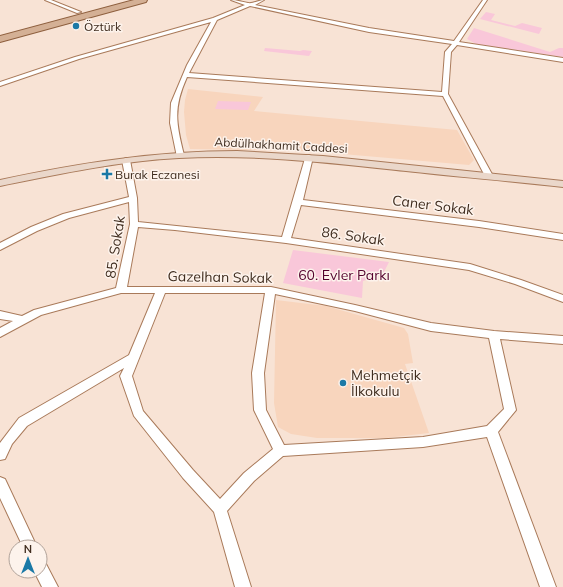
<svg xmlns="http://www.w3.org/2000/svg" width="563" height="587" font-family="Mulish,sans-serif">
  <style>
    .built { fill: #f8d5bd }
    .green { fill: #f9c7d9 }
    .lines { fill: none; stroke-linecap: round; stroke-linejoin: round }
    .minor-casing { stroke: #a97a5a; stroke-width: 2 }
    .secondary-casing { stroke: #a97a5a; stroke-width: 2 }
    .primary-casing { stroke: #8e5f3e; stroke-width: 2 }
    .minor { fill: #fff; fill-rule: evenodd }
    .secondary { fill: #ead7ca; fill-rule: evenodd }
    .primary { fill: #d4b095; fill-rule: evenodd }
    .poi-dot { fill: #1b79a6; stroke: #fdf3ec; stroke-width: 1.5 }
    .labels { text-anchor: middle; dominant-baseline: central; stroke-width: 3; stroke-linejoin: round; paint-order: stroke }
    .far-poi-label { font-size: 12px; fill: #3f2c1e; stroke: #fdf3ec; text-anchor: start }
    .far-street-label { font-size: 12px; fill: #3f2c1e; stroke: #fdf3ec }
    .street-label { font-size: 14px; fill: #3f2c1e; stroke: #fdf3ec }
    .park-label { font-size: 14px; fill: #54002d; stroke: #fdf3ec }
    .poi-label { font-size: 14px; fill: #3f2c1e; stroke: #fdf3ec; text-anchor: start }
  </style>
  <rect width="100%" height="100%" fill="#f8e3d5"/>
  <path class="built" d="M188,89L263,97L254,111L457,130L474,160L469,165L308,151L190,149L186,135L184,112L185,100Z
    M276,300L326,306L404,328L408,334L413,363L405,364L429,433L386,438H317L291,434L278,427L274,403Z"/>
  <path class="green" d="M486,12L495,14L491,20L515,26L522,23L542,28L539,34L480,19Z
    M474,28L550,52L559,48H563V57L476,44L467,39Z
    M265,48L300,51L303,50L312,51L309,56L264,51Z
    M218,101L251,102L248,110L215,109Z
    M293,250L389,262L383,274L363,281L362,298L283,283Z"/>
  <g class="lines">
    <g class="minor-casing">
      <path id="minor" d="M45,0H51L81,12L77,13Z
        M231,0C237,0 242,2 248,3C253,4 259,0 264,0L255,5L369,28L454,41L483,0H487L459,42L563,58V62L457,45L451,52L448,94L493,176L489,178L485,176L443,96L187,77C173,108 176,123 184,155L180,157H177L170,123L171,103L187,65L211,22L79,59L0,86V82L75,57L213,18L245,5ZM250,6L369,32L452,44L445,52L442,92L189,73L217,20Z
        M306,155H309L313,157L303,200L479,221L563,234V240L479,227L301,205L291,238L470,264L521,280L563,295V302L515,284L469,270L286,243L175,230L138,227L127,287H271L355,305L431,323L494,331L563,336V344L500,339L516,410L498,432L556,587H540L487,437L423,447L283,456L254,481L227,511L251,587H235L214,512L183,478L134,416L120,376L124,368L27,426L12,444L5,459L0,460V443L19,418L129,355L155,293H121L41,315L0,337V328L13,321L0,319V311L22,316L34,310L116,288L130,224L129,202L69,218L37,231L0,250V243L31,227L63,214L129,197L122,160L126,158L130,160L137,198L138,222L282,237ZM165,293H265L252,373L254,410L273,449L244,473L220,499L193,470L143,411L132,376ZM275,294L355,311L431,331L489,338L504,409L487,426L423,437L284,445L266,410L264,373Z
        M0,477L5,479L37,547H23L0,498Z
        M40,560L45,562L58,587H42L34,571H40Z"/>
    </g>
    <g class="secondary-casing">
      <path id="secondary" d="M237,151L323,156L563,181V187C511,181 459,177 406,171C331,163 255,154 179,158C119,161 59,174 0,186V180C79,163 156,151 237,151Z"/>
    </g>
    <g class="primary-casing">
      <path id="primary" d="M134,0H147L146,2L0,42V36Z"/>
    </g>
    <use href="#minor" class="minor"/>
    <use href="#secondary" class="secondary"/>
    <use href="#primary" class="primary"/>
  </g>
  <g class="poi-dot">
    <circle cx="76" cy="26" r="4"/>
    <path d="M105 168h4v4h4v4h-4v4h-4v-4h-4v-4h4z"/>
    <circle cx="343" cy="383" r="4"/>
  </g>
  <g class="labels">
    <g class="far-poi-label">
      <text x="84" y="26">Öztürk</text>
      <text x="115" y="174">Burak Eczanesi</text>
    </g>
    <g class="far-street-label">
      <text transform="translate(281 145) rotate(3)">Abdülhakhamit Caddesi</text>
    </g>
    <g class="street-label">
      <text transform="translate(433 205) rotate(7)">Caner Sokak</text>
      <text transform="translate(353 236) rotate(8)">86. Sokak</text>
      <text transform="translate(115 247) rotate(-81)">85. Sokak</text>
      <text transform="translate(220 277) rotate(1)">Gazelhan Sokak</text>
    </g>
    <g class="park-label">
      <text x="344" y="275">60. Evler Parkı</text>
    </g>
    <g class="poi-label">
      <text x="351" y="375">Mehmetçik<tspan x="351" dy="16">İlkokulu</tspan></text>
    </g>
  </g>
  <g transform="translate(28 559)"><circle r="19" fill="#fdf3ec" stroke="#b1a39a"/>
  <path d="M0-3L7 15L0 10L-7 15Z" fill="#1b79a6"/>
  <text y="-6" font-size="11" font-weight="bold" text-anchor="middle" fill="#3f2c1e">N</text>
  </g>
</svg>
